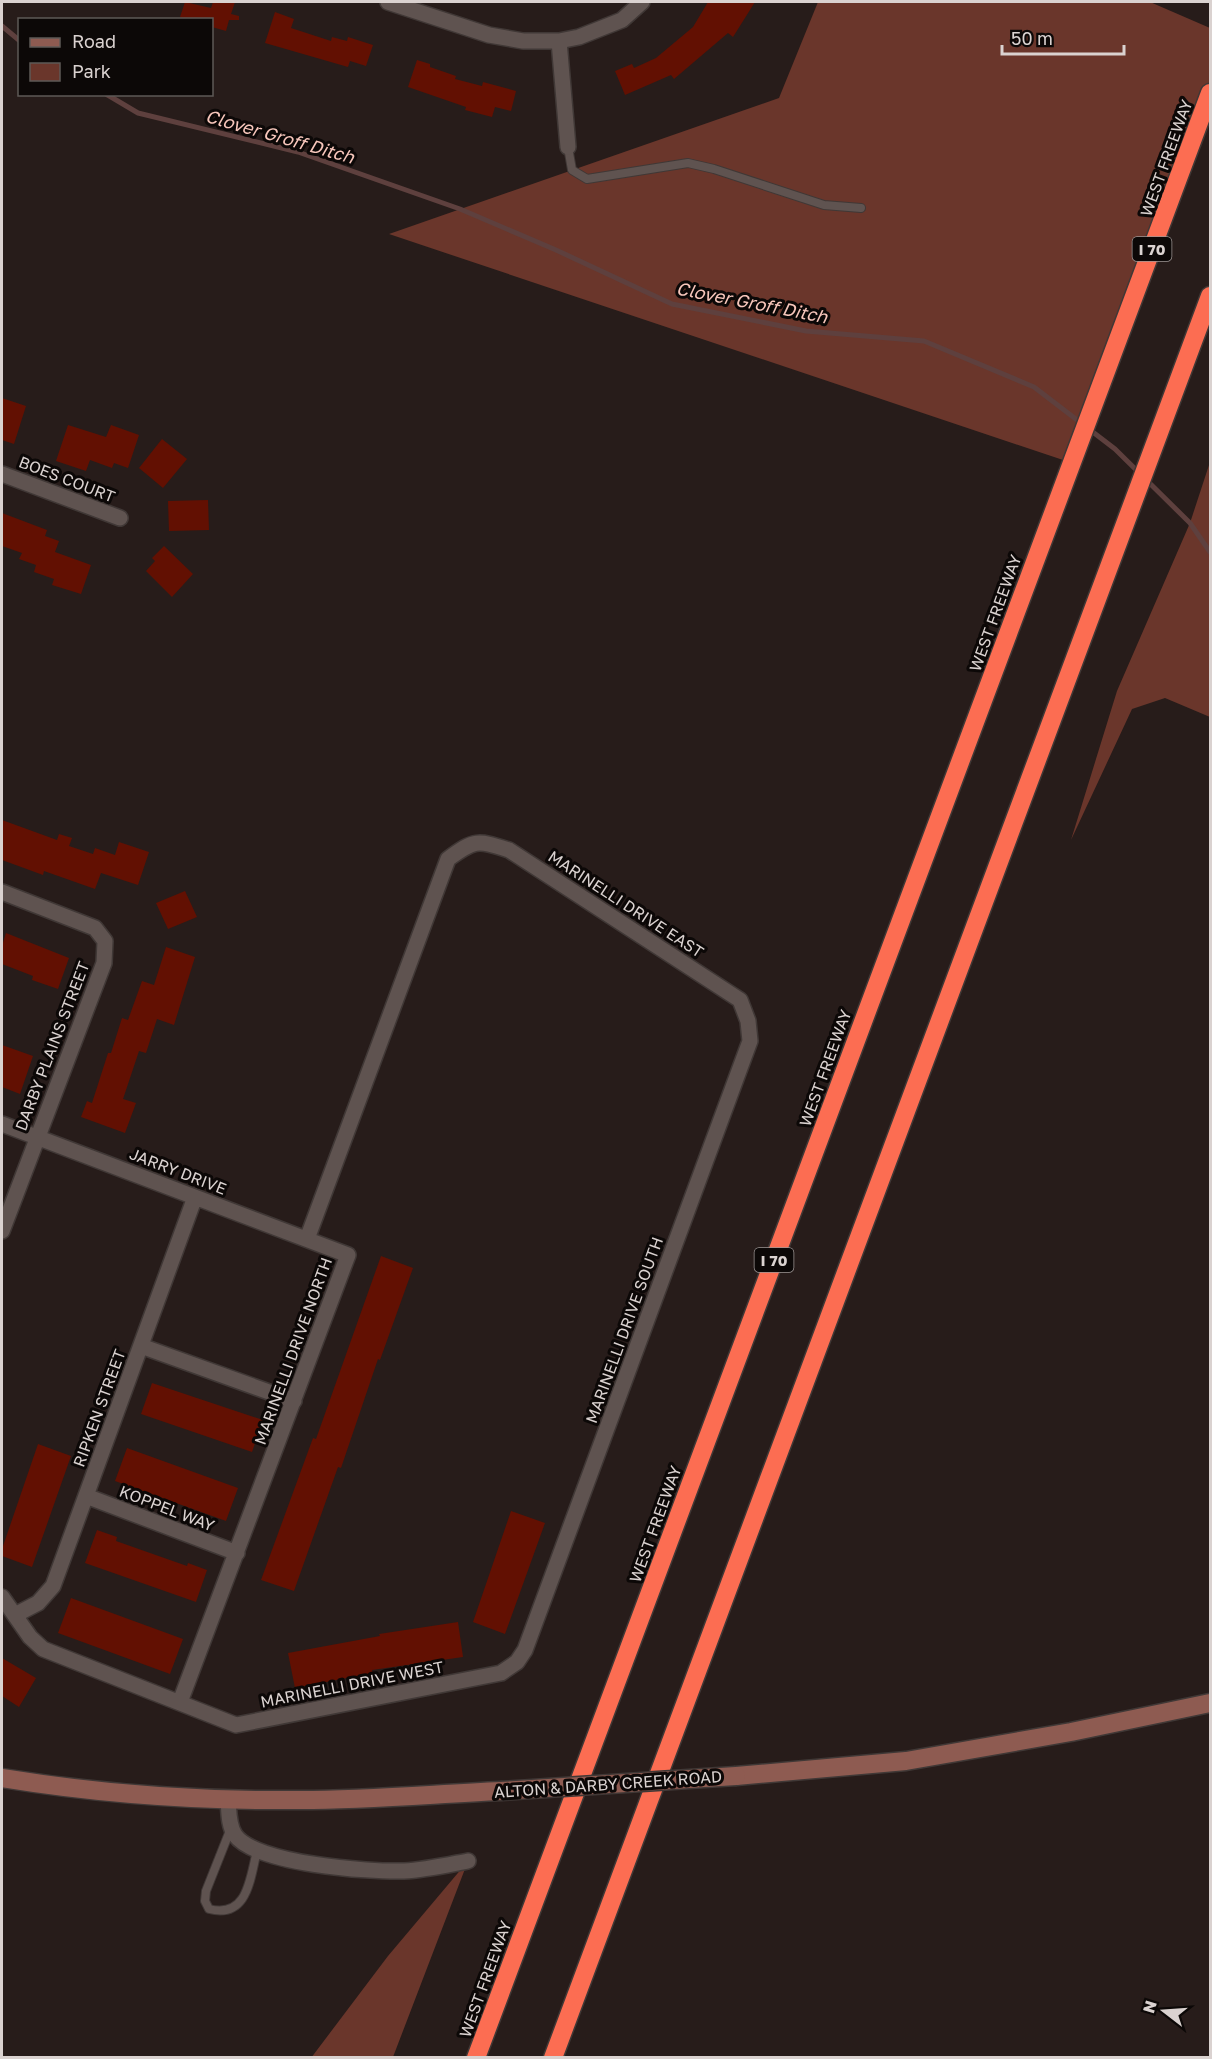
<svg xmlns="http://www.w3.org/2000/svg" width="1212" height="2059" font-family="'Golos Text',sans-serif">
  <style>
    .green { fill: #6a362b }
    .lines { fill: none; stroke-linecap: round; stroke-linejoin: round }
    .stream { stroke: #5e403e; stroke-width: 5 }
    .building { fill: #621002 }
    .lane-casing { stroke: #403836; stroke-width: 10 }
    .street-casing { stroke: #403836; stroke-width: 18 }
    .secondary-casing { stroke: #403836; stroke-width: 21 }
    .highway-casing { stroke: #403836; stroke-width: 21 }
    .lane { stroke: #5f5350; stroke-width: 8 }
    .street { stroke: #5f5350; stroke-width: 15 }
    .secondary { stroke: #8e5b51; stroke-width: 18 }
    .highway { stroke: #fc6d52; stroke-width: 18 }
    .secondary-bridge-casing { stroke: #403836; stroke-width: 21; stroke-linecap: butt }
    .secondary-bridge { stroke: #8e5b51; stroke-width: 18 }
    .labels { text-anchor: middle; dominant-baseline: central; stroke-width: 6; stroke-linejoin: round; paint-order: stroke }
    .shield { fill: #0c0807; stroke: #9c9594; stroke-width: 1.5 }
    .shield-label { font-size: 15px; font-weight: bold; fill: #dad2d0 }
    .street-label { font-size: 16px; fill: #dad2d0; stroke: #0c0807 }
    .water-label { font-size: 18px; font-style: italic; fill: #f7c6bb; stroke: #0c0807 }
  </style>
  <rect width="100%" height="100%" fill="#271c1a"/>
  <path class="green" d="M818,2H1150L1210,28V93L1072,463L389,234L779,98Z
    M1210,462V717L1165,698L1132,709L1071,840L1117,691L1190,523Z
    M468,1861L393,2057L311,2058L388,1956Z"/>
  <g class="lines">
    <path class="stream" d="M2,26L20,41
      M106,94L138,113L298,152L460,209L556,250L672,304L806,331L924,341L1034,387L1115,449L1190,523L1210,552"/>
  </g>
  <path class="building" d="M185,2L211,8L213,2H235L231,14L239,16V20H229L226,31L212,27V20H188L180,17Z
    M708,2H755L733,37L728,33L674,79L671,75L625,95L615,71L632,64L634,68L656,58L693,27Z
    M275,12L294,19L291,28L331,41L332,37L347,41L348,37L373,45L366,66L350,61L348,67L265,43Z
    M417,60L430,64V67L456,76L455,79L482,86L483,82L516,91L511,111L495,107L492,117L465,110L466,107L408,87Z
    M2,398L26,406L14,444L2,440Z
    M68,425L106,437L111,425L139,435L128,468L114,463L112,468L90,460L86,471L56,461Z
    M162,439L187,459L163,488L139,468Z
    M208,500L209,530L169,531L168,501Z
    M2,513L47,530L45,536L59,541L55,552L91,565L81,594L52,585L54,579L34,572L36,565L19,559L22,553L2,546Z
    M164,546L193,574L172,597L146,571L155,561L152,558Z
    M2,820L57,840L59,834L72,838L69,846L93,854L95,848L115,855L119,842L149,852L138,885L101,873L95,889L44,871L43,875L2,860Z
    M185,891L197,917L168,929L156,903Z
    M6,933L69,958L58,989L32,980L33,976L2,964V946Z
    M166,947L195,957L174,1025L157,1019L146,1053L139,1051L123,1099L136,1103L125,1133L81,1117L87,1101L92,1103L108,1053H111L122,1018L128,1020L142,981L154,985Z
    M2,1045L33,1056L20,1094L2,1087Z
    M381,1256L413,1268L380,1360L378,1359L341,1468L338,1467L294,1591L261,1580L313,1438L316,1439Z
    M152,1383L263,1420L252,1452L141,1414Z
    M38,1444L71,1456L32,1567L2,1556V1549Z
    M127,1448L238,1488L226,1521L115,1481Z
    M511,1511L545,1523L505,1634L473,1622Z
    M97,1530L117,1537L116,1541L187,1566L188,1563L207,1570L196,1602L85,1563Z
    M71,1598L183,1639L170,1674L58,1633Z
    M458,1622L463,1657L372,1670L373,1673L295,1688L288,1653L380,1636L379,1634Z
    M2,1658L36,1678L19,1707L2,1696Z"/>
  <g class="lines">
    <g class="lane-casing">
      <path id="lane" d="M568,147L572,170L587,179L688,163L714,169L824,205L861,208
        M231,1828L206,1891L205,1901L209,1909C248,1919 250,1878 257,1851"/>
    </g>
    <g class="street-casing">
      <path id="street" d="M388,2L489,35L523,41H559L579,37L622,20L642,2
        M559,41L568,147
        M2,474L120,518
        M2,892L95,928L105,941L104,963L2,1231
        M2,1124L348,1255L180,1702
        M141,1346L294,1401
        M86,1496L237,1553
        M2,1597L30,1637L43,1649L236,1725L501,1673L517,1662L525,1650L750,1041L748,1021L740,1000L509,850C477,840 475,839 448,859L307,1239
        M15,1615L38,1603L53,1586L195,1197
        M228,1799C229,1810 228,1825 235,1835C255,1864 369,1872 404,1871C425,1870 447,1865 468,1861"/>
    </g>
    <g class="secondary-casing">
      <path id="secondary" d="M736,1776L906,1761L1071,1732L1210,1703
        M2,1778C100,1794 201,1801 301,1800C368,1800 434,1794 501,1791"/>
    </g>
    <g class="highway-casing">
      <path id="highway" d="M476,2058L1210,93
        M553,2058L1210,296"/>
    </g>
    <use href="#lane" class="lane"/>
    <use href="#street" class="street"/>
    <use href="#secondary" class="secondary"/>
    <use href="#highway" class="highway"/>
    <g class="secondary-bridge-casing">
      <path id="secondary-bridge" d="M501,1791L736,1776"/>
    </g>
    <use href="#secondary-bridge" class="secondary-bridge"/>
  </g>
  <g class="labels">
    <g class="shield">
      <rect x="1132.5" y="237" width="39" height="24" rx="4.5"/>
      <rect x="754.5" y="1248" width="39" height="24" rx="4.5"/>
    </g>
    <g class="shield-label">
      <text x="1152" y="249">I 70</text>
      <text x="774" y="1260">I 70</text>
    </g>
    <g class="street-label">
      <text transform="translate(1166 158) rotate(-70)">WEST FREEWAY</text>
      <text transform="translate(67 479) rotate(21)">BOES COURT</text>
      <text transform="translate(995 613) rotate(-70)">WEST FREEWAY</text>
      <text transform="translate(626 904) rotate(33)">MARINELLI DRIVE EAST</text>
      <text transform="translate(52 1046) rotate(-69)">DARBY PLAINS STREET</text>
      <text transform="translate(825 1068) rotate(-70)">WEST FREEWAY</text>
      <text transform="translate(178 1171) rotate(21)">JARRY DRIVE</text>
      <text transform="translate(624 1330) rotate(-70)">MARINELLI DRIVE SOUTH</text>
      <text transform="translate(293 1351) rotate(-70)">MARINELLI DRIVE NORTH</text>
      <text transform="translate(99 1408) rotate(-70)">RIPKEN STREET</text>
      <text transform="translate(167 1508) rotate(21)">KOPPEL WAY</text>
      <text transform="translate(655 1524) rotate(-70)">WEST FREEWAY</text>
      <text transform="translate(352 1684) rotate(-11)">MARINELLI DRIVE WEST</text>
      <text transform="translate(608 1784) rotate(-4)">ALTON &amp; DARBY CREEK ROAD</text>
      <text transform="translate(485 1979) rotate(-70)">WEST FREEWAY</text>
    </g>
    <g class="water-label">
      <text transform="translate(280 136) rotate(16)">Clover Groff Ditch</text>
      <text transform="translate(752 302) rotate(11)">Clover Groff Ditch</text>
    </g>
  </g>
  <rect width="1212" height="2059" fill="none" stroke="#dad2d0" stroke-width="6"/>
  <rect x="18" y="18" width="195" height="78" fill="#0c0807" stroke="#5e5957" stroke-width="1.5"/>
  <rect x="30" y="38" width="30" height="9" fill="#8e5b51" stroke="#5e5957" stroke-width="1.5"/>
  <text x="72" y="48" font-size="18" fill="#dad2d0">Road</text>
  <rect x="30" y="63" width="30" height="18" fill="#6a362b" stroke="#5e5957" stroke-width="1.5"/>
  <text x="72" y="78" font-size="18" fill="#dad2d0">Park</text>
  <g transform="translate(1164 2011) rotate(287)" stroke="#0c0807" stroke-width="4.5" paint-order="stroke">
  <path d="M0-4.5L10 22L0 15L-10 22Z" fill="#dad2d0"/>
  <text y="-9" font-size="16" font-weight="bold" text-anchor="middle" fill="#dad2d0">N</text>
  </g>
  <path d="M1002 45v9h122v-9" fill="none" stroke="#dad2d0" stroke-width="3"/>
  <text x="1011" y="45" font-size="18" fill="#dad2d0" stroke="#0c0807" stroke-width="4.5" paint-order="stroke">50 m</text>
</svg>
